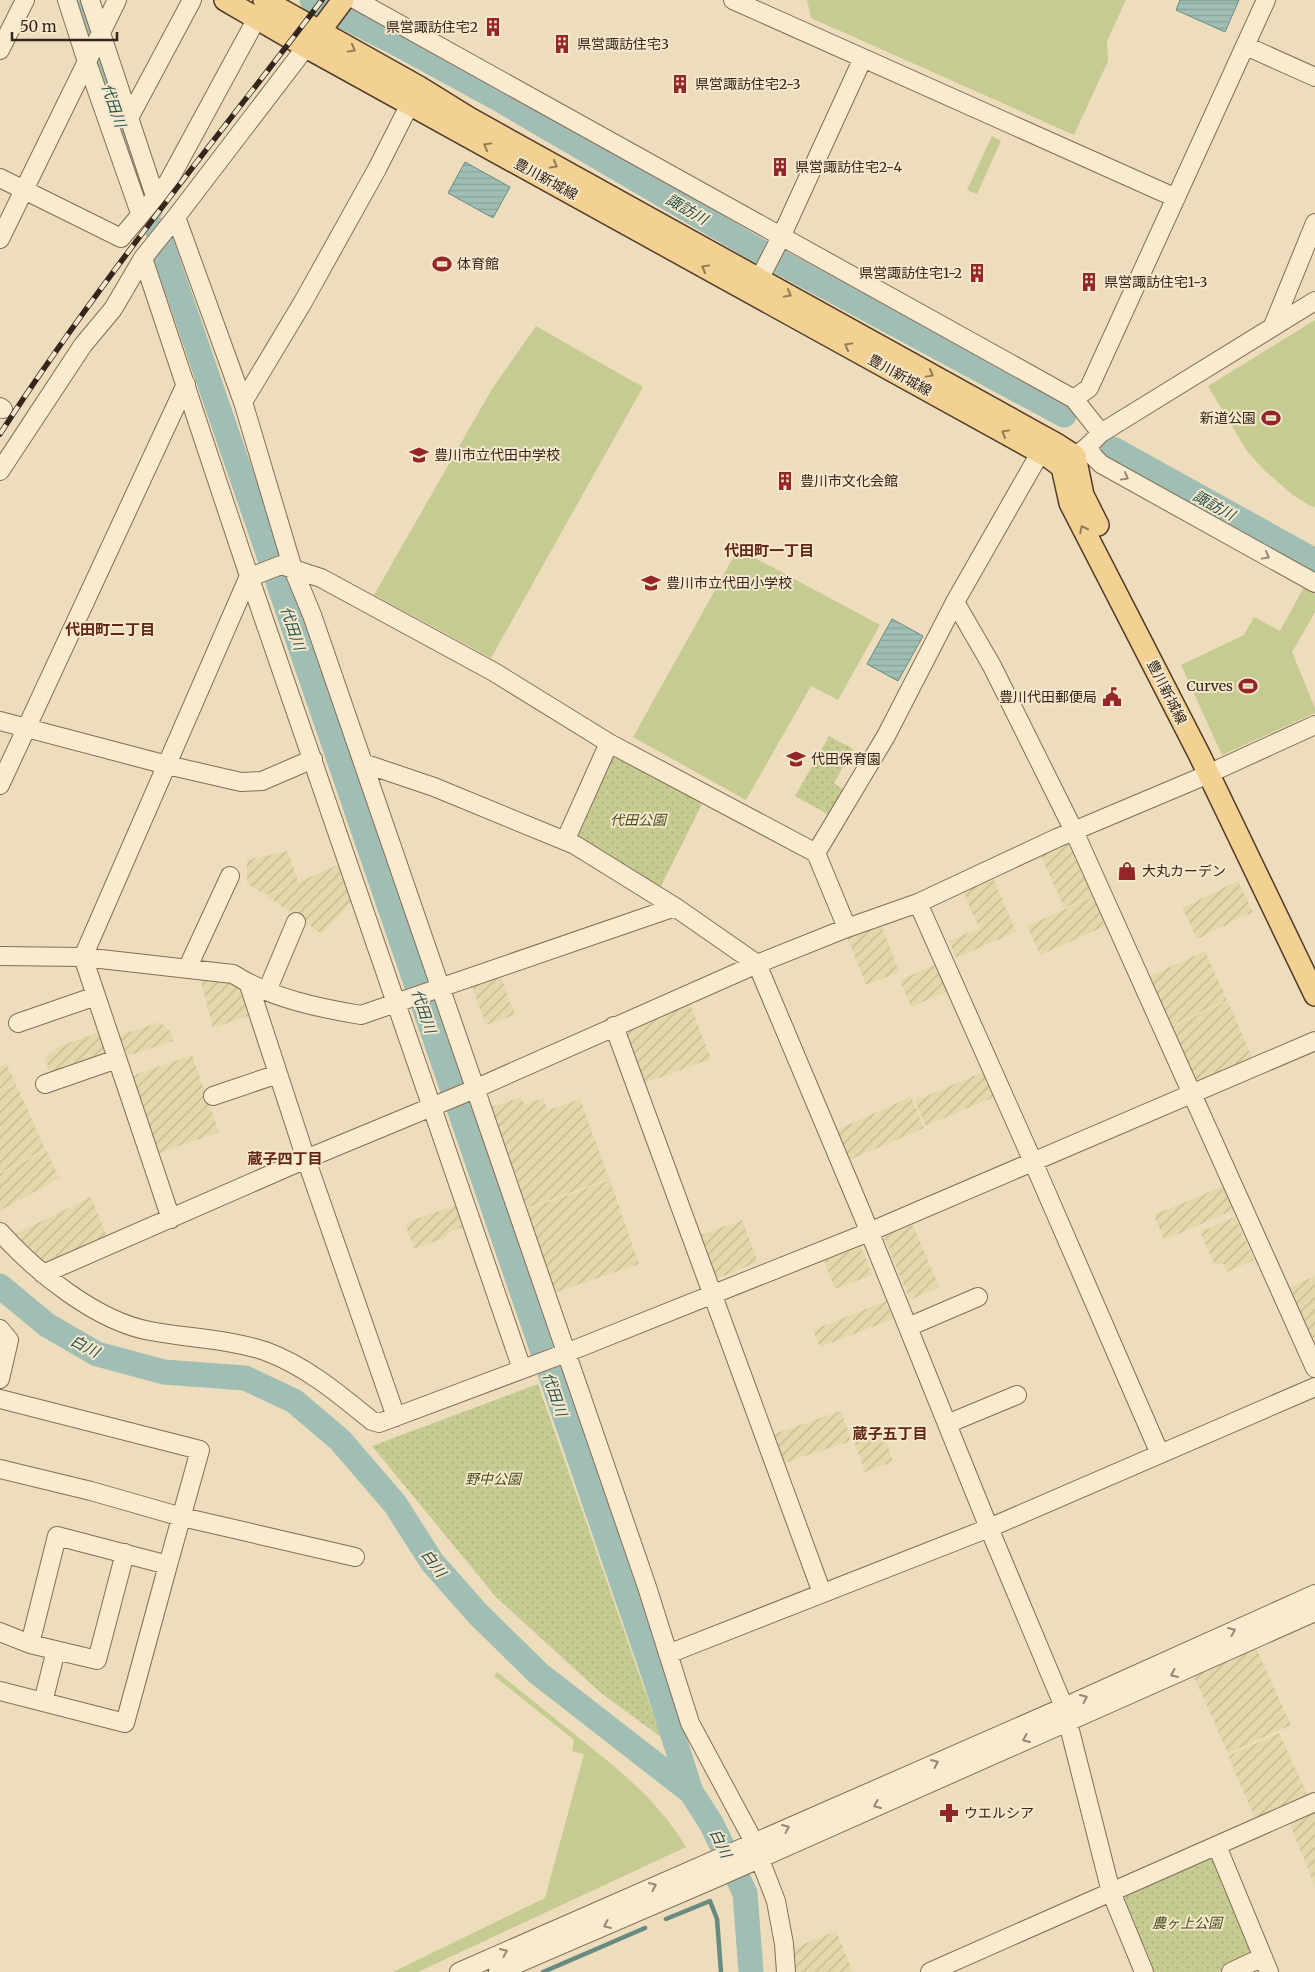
<svg xmlns="http://www.w3.org/2000/svg" width="1315" height="1972" font-family="Merriweather,'Noto Sans JP',serif">
  <style>
    .farmland { fill: url(#farmland-furrows) }
    .green { fill: #c6cb91 }
    .park { fill: url(#park-dots) }
    .water { fill: url(#water-rules); stroke: #688b81 }
    .lines { fill: none; stroke-linecap: round; stroke-linejoin: round }
    .stream { stroke: #688b81; stroke-width: 4.5 }
    .river { stroke: #a0beb4; stroke-width: 25 }
    .minor-casing { stroke: #846d56; stroke-width: 20 }
    .major-casing { stroke: #523b2b; stroke-width: 24 }
    .minor { stroke: #f8ebcf; stroke-width: 18 }
    .major { stroke: #f2d192; stroke-width: 21 }
    .rail-casing { stroke: #33261b; stroke-width: 5.5 }
    .rail { stroke: #f5e7cb; stroke-width: 4; stroke-dasharray: 11; stroke-linecap: butt }
    .oneway { stroke: #927c56 }
    .oneway2 { stroke: #968875 }
    .labels { text-anchor: middle; dominant-baseline: central; stroke-width: 4; stroke-linejoin: round; paint-order: stroke }
    .poi-label { font-size: 14px; fill: #33261b; stroke: #f5e7cb; text-anchor: start }
    .street-label { font-size: 14px; fill: #33261b; stroke: #f5e7cb }
    .park-label { font-size: 14px; font-style: italic; fill: #465021; stroke: #f5e7cb }
    .water-label { font-size: 15px; font-style: italic; fill: #2a544f; stroke: #f5e7cb }
    .neighbourhood-label { font-size: 15px; font-weight: bold; fill: #60261a; stroke: #f5e7cb }
  </style>
  <defs>
    <pattern id="farmland-furrows" width="10" height="10" patternUnits="userSpaceOnUse" patternTransform="scale(1.25)"><rect width="10" height="10" fill="#e3d8a9"/><path d="M-1 1l2-2M0 10L10 0M9 11l2-2" fill="none" stroke="#c3b991"/></pattern>
    <pattern id="park-dots" width="8" height="8" patternUnits="userSpaceOnUse" patternTransform="scale(1.25)"><rect width="8" height="8" fill="#c6cb91"/><path d="M2 2h.1M6 6h.1" fill="none" stroke="#abae7c" stroke-width="1.8" stroke-linecap="round"/></pattern>
    <pattern id="water-rules" width="6" height="5" patternUnits="userSpaceOnUse" patternTransform="scale(1.25)"><rect width="6" height="5" fill="#a0beb4"/><path d="M0 2.5h6" fill="none" stroke="#8aa39a"/></pattern>
  </defs>
  <rect width="100%" height="100%" fill="#edddbc"/>
  <path class="farmland" d="M1068,841L1092,896L1064,908L1040,853Z
    M288,851L298,882L266,895L247,884V860Z
    M340,864L352,901L322,934L267,896Z
    M993,878L1016,932L956,958L949,941L979,928L963,891Z
    M1238,881L1253,912L1197,939L1182,908Z
    M1093,897L1105,926L1040,955L1027,926Z
    M881,924L899,972L866,985L847,937Z
    M1205,951L1227,1000L1168,1027L1146,978Z
    M939,963L950,990L911,1007L900,980Z
    M500,974L515,1015L486,1025L471,984Z
    M200,977L235,983L240,988L248,1016L213,1028Z
    M1228,1001L1252,1058L1200,1082L1192,1078L1169,1028Z
    M690,1004L711,1059L642,1084L625,1038L628,1030Z
    M160,1022L171,1032L173,1041L127,1056L120,1035Z
    M98,1033L107,1056L51,1076L45,1058L57,1047Z
    M192,1055L219,1132L159,1153L132,1076Z
    M6,1064L16,1083L0,1091V1067Z
    M985,1071L996,1096L926,1126L915,1101Z
    M16,1084L45,1149L0,1173V1092Z
    M521,1097L524,1105L543,1098L548,1110L580,1099L609,1179L524,1209L488,1108Z
    M911,1097L924,1128L847,1161L834,1131Z
    M46,1150L59,1178L0,1211V1174Z
    M610,1180L639,1264L551,1294L523,1211Z
    M1223,1186L1233,1210L1164,1240L1154,1215Z
    M91,1197L107,1236L43,1264L11,1236Z
    M457,1205L465,1227L446,1233L447,1237L414,1249L405,1223Z
    M1235,1217L1254,1260L1227,1272L1223,1263L1215,1266L1200,1232Z
    M742,1220L758,1262L718,1278L713,1276L698,1236Z
    M913,1225L939,1287L910,1300L884,1237Z
    M861,1247L872,1275L835,1289L824,1261Z
    M1315,1276V1337L1309,1339L1286,1289Z
    M886,1301L893,1319L820,1347L813,1330Z
    M841,1411L851,1441L781,1464L771,1435Z
    M882,1429L893,1462L865,1472L853,1439Z
    M1256,1648L1291,1725L1228,1753L1194,1677Z
    M1279,1733L1308,1796L1256,1820L1228,1756Z
    M1315,1810V1886L1289,1822Z
    M836,1931L853,1972H793L792,1949Z"/>
  <path class="green" d="M807,0H1126L1107,41L1108,61L1074,135L811,18Z
    M992,136L1001,141L977,194L967,190Z
    M1315,320V507L1309,505L1293,495L1264,470L1247,451L1208,386Z
    M536,326L643,387L491,658L374,595L492,389Z
    M738,549L880,625L838,700L811,686L746,800L633,737Z
    M1305,585L1315,591V612L1292,652L1315,708V713L1222,755L1181,665L1244,635L1254,617L1280,631Z
    M497,1672C526,1695 554,1718 583,1741C623,1773 660,1803 686,1847L418,1972H393L545,1898L584,1754L572,1751L574,1740L494,1676Z"/>
  <path class="park" d="M829,736L853,749L834,783L844,790L829,815L795,796Z
    M617,752L703,802L660,888L578,839L574,833L609,755Z
    M538,1384L661,1737L601,1693L496,1597L372,1446Z
    M1213,1858L1254,1956L1218,1972H1153L1122,1898Z"/>
  <path class="water" d="M1180,0H1239L1225,32L1176,10Z
    M465,162L510,187L493,218L448,193Z
    M892,619L923,636L898,681L867,664Z"/>
  <g class="lines">
    <path class="stream" d="M666,1919L710,1901L717,1919L721,1972
      M543,1972L645,1928"/>
    <path class="river" d="M79,0L150,210
      M312,0L396,43L497,98L754,248L1064,415
      M157,230L656,1681L691,1792
      M1113,449L1315,561
      M0,1286L47,1325L97,1354L164,1372L245,1378L294,1401L340,1440L395,1504L432,1562L478,1614L538,1673L691,1792L711,1823L745,1893L751,1972"/>
    <g class="minor-casing">
      <path id="minor" d="M67,0L87,62L140,213
        M90,0L153,190L157,196
        M356,0L1074,399L1101,433
        M733,0L1176,198
        M1246,46L1315,77
        M0,50L25,0
        M129,118L192,0
        M0,178L121,238L168,182L257,18
        M176,217L306,47
        M0,239L117,0
        M143,258L249,576L522,1369
        M753,291L781,237L863,58
        M1273,326L1315,223
        M1074,399L1089,388L1266,0
        M243,402L303,302L377,169L416,92
        M0,407L3,409
        M1087,447L1094,457L1101,464L1315,583
        M1065,464L1087,447L1101,433L1315,301
        M0,471L83,345L113,309L143,258L176,217L243,402L293,569L312,615L647,1587L690,1723L754,1842
        M249,576L258,574L281,565L321,578L494,672L609,743L816,853L847,928
        M955,602L992,666L1074,831L1315,1368
        M0,721L167,765L241,782L262,781L313,759
        M363,763L434,787L575,845L675,907L757,964L861,1211L989,1528L1064,1707L1111,1892L1144,1972
        M0,785L186,384
        M565,841L609,743
        M816,853L886,736L955,602L1040,453
        M918,903L1038,1173L1160,1454
        M0,956L83,957L233,974C270,998 319,1008 361,1015L675,907
        M187,969L230,876
        M249,985L306,1159L396,1417
        M267,991L296,922
        M18,1023L96,996
        M614,1026L822,1593
        M45,1084L117,1059
        M213,1096L278,1074
        M171,1219L83,957L249,576
        M0,1232C36,1272 96,1321 150,1331C187,1338 229,1339 265,1351C306,1366 339,1394 372,1421L379,1423L566,1353L869,1232L1315,1041
        M43,1274L306,1159L470,1091L757,964L847,928L918,903L1057,838L1197,779L1315,725
        M908,1327L978,1297
        M0,1329L9,1340L0,1379
        M0,1399L200,1450L168,1565
        M947,1424L1017,1395
        M0,1469L91,1491L182,1517L355,1557
        M0,1632L30,1644L97,1660L125,1553
        M668,1654L989,1528L1315,1387
        M0,1691L125,1723L168,1565L57,1536L30,1644
        M43,1702L56,1650
        M1217,1846L1269,1972
        M759,1857L776,1901L784,1944L786,1972
        M459,1972L1064,1707L1315,1594
        M498,1972L716,1878L1315,1612
        M930,1972L1315,1802
        M1231,1972L1263,1957"/>
    </g>
    <g class="major-casing">
      <path id="major" d="M225,0L306,47L1050,458L1062,467L1070,503L1199,754L1315,995
        M264,0L419,87L469,118L1058,445L1075,456L1083,495L1098,525
        M320,31L343,0"/>
    </g>
    <use href="#minor" class="minor"/>
    <use href="#major" class="major"/>
    <g class="rail-casing">
      <path id="rail" d="M0,434C98,283 213,143 322,0"/>
    </g>
    <use href="#rail" class="rail"/>
  </g>
  <defs><path id="oneway-chevron" d="M-2-3.5L2.5 0L-2 3.5" fill="none" stroke-width="1.6" stroke-linecap="round" stroke-linejoin="round" transform="scale(1.25)"/></defs>
  <g class="oneway">
    <use href="#oneway-chevron" transform="translate(352 49) rotate(29)"/>
    <use href="#oneway-chevron" transform="translate(487 146) rotate(-151)"/>
    <use href="#oneway-chevron" transform="translate(554 165) rotate(29)"/>
    <use href="#oneway-chevron" transform="translate(705 268) rotate(-151)"/>
    <use href="#oneway-chevron" transform="translate(788 294) rotate(29)"/>
    <use href="#oneway-chevron" transform="translate(848 346) rotate(-151)"/>
    <use href="#oneway-chevron" transform="translate(930 374) rotate(29)"/>
    <use href="#oneway-chevron" transform="translate(1005 433) rotate(-151)"/>
    <use href="#oneway-chevron" transform="translate(1083 529) rotate(-117)"/>
  </g>
  <g class="oneway2">
    <use href="#oneway-chevron" transform="translate(1125 477) rotate(29)"/>
    <use href="#oneway-chevron" transform="translate(1266 556) rotate(29)"/>
    <use href="#oneway-chevron" transform="translate(1232 1631) rotate(-24)"/>
    <use href="#oneway-chevron" transform="translate(1174 1674) rotate(156)"/>
    <use href="#oneway-chevron" transform="translate(1084 1698) rotate(-24)"/>
    <use href="#oneway-chevron" transform="translate(1026 1739) rotate(156)"/>
    <use href="#oneway-chevron" transform="translate(935 1763) rotate(-24)"/>
    <use href="#oneway-chevron" transform="translate(877 1805) rotate(156)"/>
    <use href="#oneway-chevron" transform="translate(786 1828) rotate(-24)"/>
    <use href="#oneway-chevron" transform="translate(653 1886) rotate(-24)"/>
    <use href="#oneway-chevron" transform="translate(607 1925) rotate(157)"/>
    <use href="#oneway-chevron" transform="translate(504 1952) rotate(-24)"/>
  </g>
  <defs>
    <g id="building-bare" transform="scale(1.5)"><path d="M-4-6H4V6H1V3H-1V6H-4ZM-2.5-4.3h1.7v1.8h-1.7ZM.8-4.3h1.7v1.8H.8ZM-2.5-1h1.7V.8h-1.7ZM.8-1h1.7V.8H.8Z" fill="#93262a" stroke="#f5e7cb" stroke-width="2.5" paint-order="stroke"/></g>
    <g id="stadium-bare" transform="scale(1.5)"><path d="M0-5a6.5 5 0 1 0 0 10a6.5 5 0 1 0 0-10ZM-3.5-1.8h7v3.6h-7Z" fill="#93262a" stroke="#f5e7cb" stroke-width="2.5" paint-order="stroke"/></g>
    <g id="school-bare" transform="scale(1.5)"><path d="M0-5L7-2L0 1L-7-2ZM-4 1L0 2.5L4 1V4Q0 6-4 4Z" fill="#93262a" stroke="#f5e7cb" stroke-width="2.5" paint-order="stroke"/></g>
    <g id="civic-bare" transform="scale(1.5)"><path d="M-.6-6.5H3V-4.5H.6V-3L4-1V1h2V6H-6V1h2V-1L-.6-3ZM-1.2 2.5V6h2.4V2.5Z" fill="#93262a" stroke="#f5e7cb" stroke-width="2.5" paint-order="stroke"/></g>
    <g id="shop-bare" transform="scale(1.5)"><path d="M-5-2.5h2.3a2.7 3.5 0 0 1 5.4 0H5L5.5 6h-11ZM-1.5-2.5h3a1.5 2.3 0 0 0-3 0Z" fill="#93262a" stroke="#f5e7cb" stroke-width="2.5" paint-order="stroke"/></g>
    <g id="pharmacy-bare" transform="scale(1.5)"><path d="M-2-6h4v4h4v4h-4v4h-4v-4h-4v-4h4Z" fill="#93262a" stroke="#f5e7cb" stroke-width="2.5" paint-order="stroke"/></g>
  </defs>
  <g fill-rule="evenodd">
    <use href="#building-bare" x="493" y="27"/>
    <use href="#building-bare" x="562" y="44"/>
    <use href="#building-bare" x="680" y="84"/>
    <use href="#building-bare" x="780" y="167"/>
    <use href="#stadium-bare" x="442" y="264"/>
    <use href="#building-bare" x="977" y="273"/>
    <use href="#building-bare" x="1089" y="282"/>
    <use href="#stadium-bare" x="1271" y="418"/>
    <use href="#school-bare" x="419" y="455"/>
    <use href="#building-bare" x="785" y="481"/>
    <use href="#school-bare" x="651" y="583"/>
    <use href="#stadium-bare" x="1248" y="686"/>
    <use href="#civic-bare" x="1112" y="697"/>
    <use href="#school-bare" x="796" y="759"/>
    <use href="#shop-bare" x="1127" y="871"/>
    <use href="#pharmacy-bare" x="949" y="1813"/>
  </g>
  <g class="labels">
    <g class="poi-label">
      <text x="478" y="27" text-anchor="end">県営諏訪住宅2</text>
      <text x="577" y="44">県営諏訪住宅3</text>
      <text x="695" y="84">県営諏訪住宅2-3</text>
      <text x="795" y="167">県営諏訪住宅2-4</text>
      <text x="457" y="264">体育館</text>
      <text x="962" y="273" text-anchor="end">県営諏訪住宅1-2</text>
      <text x="1104" y="282">県営諏訪住宅1-3</text>
      <text x="1256" y="418" text-anchor="end">新道公園</text>
      <text x="434" y="455">豊川市立代田中学校</text>
      <text x="800" y="481">豊川市文化会館</text>
      <text x="666" y="583">豊川市立代田小学校</text>
      <text x="1233" y="686" text-anchor="end">Curves</text>
      <text x="1097" y="697" text-anchor="end">豊川代田郵便局</text>
      <text x="811" y="759">代田保育園</text>
      <text x="1142" y="871">大丸カーデン</text>
      <text x="964" y="1813">ウエルシア</text>
    </g>
    <g class="street-label">
      <text transform="translate(546 179) rotate(29)">豊川新城線</text>
      <text transform="translate(900 375) rotate(29)">豊川新城線</text>
      <text transform="translate(1167 692) rotate(63)">豊川新城線</text>
    </g>
    <g class="park-label">
      <text x="638" y="820">代田公園</text>
      <text x="493" y="1479">野中公園</text>
      <text x="1187" y="1923">農ヶ上公園</text>
    </g>
    <g class="water-label">
      <text transform="translate(114 105) rotate(71)">代田川</text>
      <text transform="translate(687 209) rotate(30)">諏訪川</text>
      <text transform="translate(1214 505) rotate(29)">諏訪川</text>
      <text transform="translate(293 628) rotate(71)">代田川</text>
      <text transform="translate(424 1011) rotate(71)">代田川</text>
      <text transform="translate(85 1346) rotate(27)">白川</text>
      <text transform="translate(555 1394) rotate(71)">代田川</text>
      <text transform="translate(434 1563) rotate(53)">白川</text>
      <text transform="translate(721 1843) rotate(64)">白川</text>
    </g>
    <g class="neighbourhood-label">
      <text x="769" y="550">代田町一丁目</text>
      <text x="110" y="629">代田町二丁目</text>
      <text x="285" y="1158">蔵子四丁目</text>
      <text x="890" y="1433">蔵子五丁目</text>
    </g>
  </g>
  <path d="M12 32v8h105v-8" fill="none" stroke="#33261b" stroke-width="2.5"/>
  <text x="20" y="32" font-size="15" fill="#33261b" stroke="#f5e7cb" stroke-width="4" paint-order="stroke">50 m</text>
</svg>
